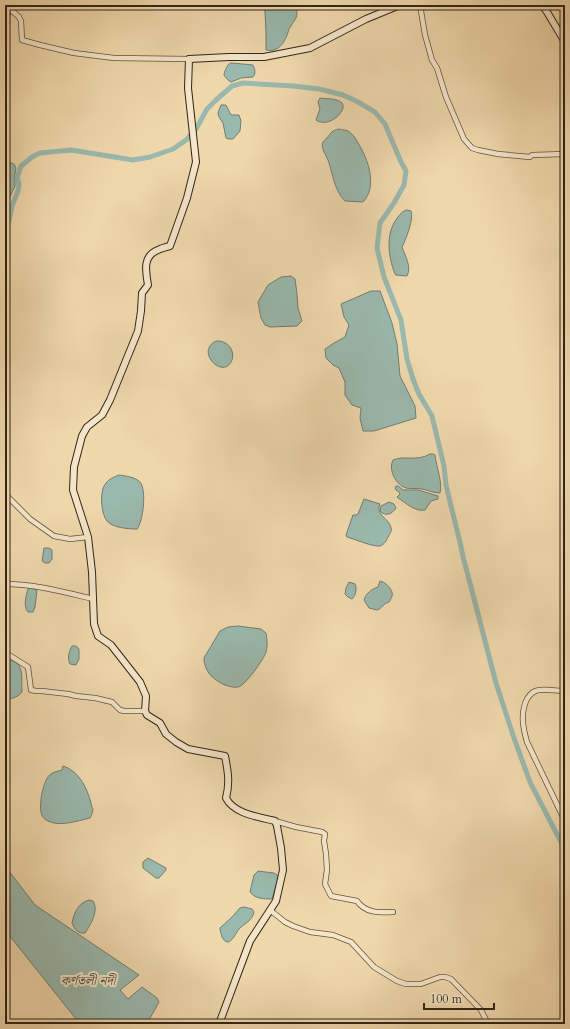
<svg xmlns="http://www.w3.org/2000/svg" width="570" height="1029" font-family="Cardo,'Noto Serif Bengali',serif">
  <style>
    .water { fill: #9ab9ae; stroke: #707e72 }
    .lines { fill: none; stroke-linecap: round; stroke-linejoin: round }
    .canal { stroke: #9ab9ae; stroke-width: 5 }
    .street-casing { stroke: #61523c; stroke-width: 6 }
    .secondary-casing { stroke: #312517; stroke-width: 8 }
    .street { stroke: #f5e6ca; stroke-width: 4.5 }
    .secondary { stroke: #f5e6ca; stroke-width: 6 }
    .labels { text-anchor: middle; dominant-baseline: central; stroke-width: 4; stroke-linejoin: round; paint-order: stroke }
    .water-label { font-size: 13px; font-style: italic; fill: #505144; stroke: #f5e6ca }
  </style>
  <rect width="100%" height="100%" fill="#f0d8ad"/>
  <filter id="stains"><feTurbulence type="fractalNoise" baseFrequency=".005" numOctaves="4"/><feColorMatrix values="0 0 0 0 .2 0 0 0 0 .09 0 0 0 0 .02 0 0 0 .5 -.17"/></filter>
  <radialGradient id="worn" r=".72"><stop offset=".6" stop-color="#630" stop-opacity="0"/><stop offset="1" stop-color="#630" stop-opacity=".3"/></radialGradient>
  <path class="water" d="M263,5H293L297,8C297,11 297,15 296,18C294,22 291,25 289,29C286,40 280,53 266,50V33L265,12Z
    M232,63L253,65C255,69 256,74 253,77L241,78L231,82L228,80C227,79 225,77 224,75C224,73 227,65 229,64C230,63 231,63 232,63Z
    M320,98C326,99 337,98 342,103C348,110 329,129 316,120L320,109L318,102Z
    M221,105H226L231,115H239L241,121L240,131L233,139H229L226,138L223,123L219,117L218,113Z
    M339,129C342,130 346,130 348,131C353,134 356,139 358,143C368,159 378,186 363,202L345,201C334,190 333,174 328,160C326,155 320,147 323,142C323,141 326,139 327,138C332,132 331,131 339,129Z
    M5,161L14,164L16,168L14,179L15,182V186L8,201L6,216L5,218Z
    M407,210L411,211C414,219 406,239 402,247C405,256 412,267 407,276L396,275L395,274C388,256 385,233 398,217C401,213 403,211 407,210Z
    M291,276L295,279L297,294L298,308L302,321L297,326L270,327L265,325L261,318L258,302L268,285L281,277Z
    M371,291H380L392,323L397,344L400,376L415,406L416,418L374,431H363L360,418L361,408L352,405L345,395V382L339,368L333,365L326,358L325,349L334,343L345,337L349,325L344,317L341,304Z
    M216,341C219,341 222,341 225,343C232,346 235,356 231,362C222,379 195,351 216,341Z
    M430,454H433L435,455C436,466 443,483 440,493C433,493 428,490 422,489C417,488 411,489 406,488C396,485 388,470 393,460C405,455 416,462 430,454Z
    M119,475C126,476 135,477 140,482C147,490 143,522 137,529C129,529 113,528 107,521C101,514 99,490 106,483C109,479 114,477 119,475Z
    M396,486H398L403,490H418L438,496V499L431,501L425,510C415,512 406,503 398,498L397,497L400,494L399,492L396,490L395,488Z
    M364,499L380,504C375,515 390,519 391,528C392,531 390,534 388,537C387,540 384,545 380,546C373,547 354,539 347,537L346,535L353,515H356L358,514Z
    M389,502L394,504L396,508C392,514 386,517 380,511L381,506Z
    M44,548H49L52,550V559L49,563H45L42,561Z
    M380,581C385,582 390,587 392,592C393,596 391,599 389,602C382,604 383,608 377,610L369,608L364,600C366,593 372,589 378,587Z
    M349,582L355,584C357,589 356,595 352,599L348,597L345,594L346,588Z
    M29,588L35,589L37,591L35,607L33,612H28C23,606 26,596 28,589Z
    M238,626L261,629L266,633C267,640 268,645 266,652C264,659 245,686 238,687C228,689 211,679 207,670C205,666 204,662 204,658L220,631L228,627Z
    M72,646H76L79,649V659L76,665L70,664C67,658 69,651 72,646Z
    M5,660C26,660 21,677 22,692L18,696L5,701Z
    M63,766C79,771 87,788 91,803C91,805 92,807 93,809C93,812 91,816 90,818C77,821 60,827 48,821C46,820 44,819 43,817C37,810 43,778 51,774C53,772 59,771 62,770Z
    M148,858L166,868V870L159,878H156L143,868V862Z
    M5,866L35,905L139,975L120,990L128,999L142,987L157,998L159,1002L149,1020L155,1024H80L5,930Z
    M258,871L274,873L277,875L278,879L272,899C265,899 255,899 250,892L254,875Z
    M89,900L93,901C99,911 91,924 85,933C78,934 75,930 72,923C74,913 78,903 89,900Z
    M244,907L252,909L254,912C252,921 245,923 239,929C235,934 229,950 222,937C221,933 220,931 220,928L232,917L240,908Z"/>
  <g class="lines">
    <path class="canal" d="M5,223L9,221L12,206L18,191L19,184L17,178L21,166L32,157L40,153L71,150L133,160L150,157L173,149L186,140L196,129L207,109L216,100L232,86L243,83L293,86L319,89L343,95L358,102L375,112L385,124L401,162L406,171L404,185L394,203L380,223L377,248L384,277L401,320L407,359L413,379L419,394L432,416L444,466L446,485L452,510L460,542L463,557L471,587L496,683L514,738L530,782L565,850"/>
    <g class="street-casing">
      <path id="street" d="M420,5L425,35L432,60L437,68L446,97L464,139L472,148L478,150L498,154L530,157L532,155L565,154
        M5,16L7,17L9,8L19,17L21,21L22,40L40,45L74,53L114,58L189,59
        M563,316H565
        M5,494L30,519L54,536L70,539L88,537
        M5,584C35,584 64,592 93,599
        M5,655H9L28,667L31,690L36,691H42L68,694L76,696L95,698L112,702L120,710L124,711H145
        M565,691C557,691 548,689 540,690C534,690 530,694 527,699C520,713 523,728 527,742L565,821
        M275,821L296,827L322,832L325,834L324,841L326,854L327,870L325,884L331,896L357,901C365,913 380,913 393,912
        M270,910L285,922L293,926L310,932L333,935L351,942L374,967L397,981L406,984H421L440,977H445L451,979L481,1010L488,1024"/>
    </g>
    <g class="secondary-casing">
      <path id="secondary" d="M542,5L547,12L565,42
        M219,1024L250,941L276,901L283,870L281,848L277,826L275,821C259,817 234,814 226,798C230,782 228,772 225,756L188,749L176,742L166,734L160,723L147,715L145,711L146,696L140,682L111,645L98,636L94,624L92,572L88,537L73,490L74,467L82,436L87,427L102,415L110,400L138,331L141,311L142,293L148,285C146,272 142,256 158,250C162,248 166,247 170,246L187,198L196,162L188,88L189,59L229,57H264L310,48L366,19L400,5"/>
    </g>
    <use href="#street" class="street"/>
    <use href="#secondary" class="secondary"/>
  </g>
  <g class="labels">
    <g class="water-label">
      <text x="88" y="981">কর্ণতলী নদী</text>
    </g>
  </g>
  <rect width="570" height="1029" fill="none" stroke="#f0d8ad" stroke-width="20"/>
  <rect x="6" y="6" width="558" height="1017" fill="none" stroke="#312517" stroke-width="2"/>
  <rect x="10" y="10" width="550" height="1009" fill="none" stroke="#312517"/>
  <path d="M424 1003v6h70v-6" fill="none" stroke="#312517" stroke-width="2"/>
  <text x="430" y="1003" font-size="12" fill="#312517" stroke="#f5e6ca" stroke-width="3" paint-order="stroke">100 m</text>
  <rect width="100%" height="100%" filter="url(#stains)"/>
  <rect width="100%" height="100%" fill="url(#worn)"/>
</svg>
